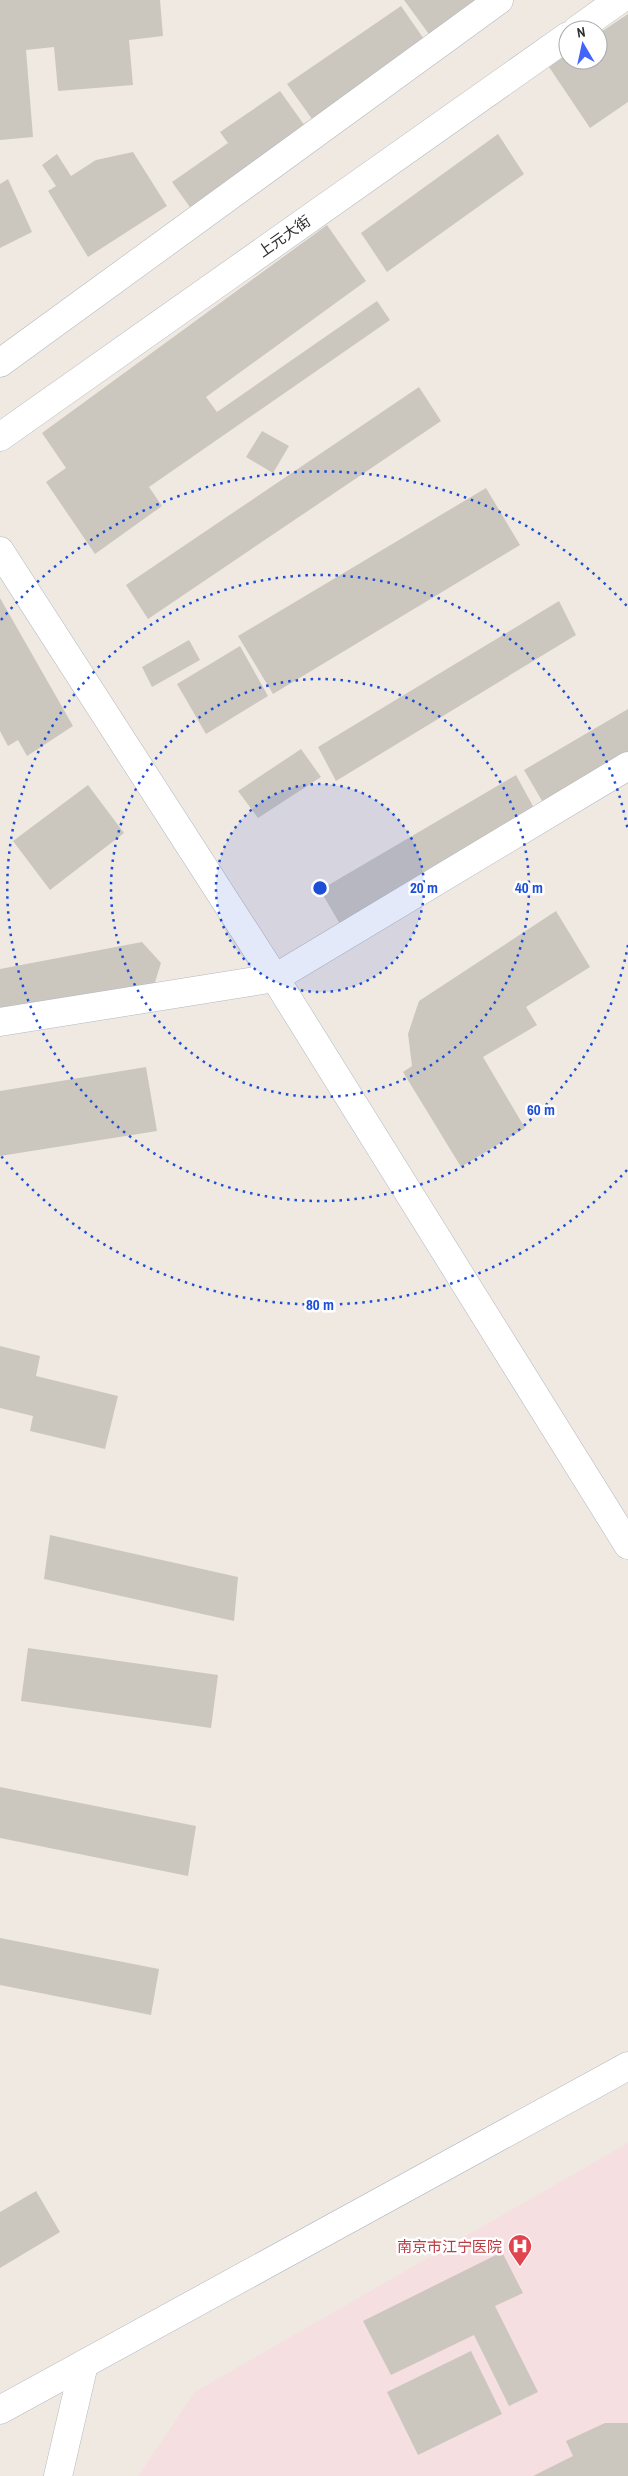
<svg xmlns="http://www.w3.org/2000/svg" width="628" height="2476" font-family="'Archivo Narrow','Noto Sans SC',sans-serif">
  <style>
    .medical { fill: #f5dfe0 }
    .building { fill: #cbc7bf }
    .lines { fill: none; stroke-linecap: round; stroke-linejoin: round }
    .minor-casing { stroke: #b4b7c1; stroke-width: 29 }
    .tertiary-casing { stroke: #b4b7c1; stroke-width: 29 }
    .secondary-casing { stroke: #b4b7c1; stroke-width: 29 }
    .minor { stroke: #fff; stroke-width: 28 }
    .tertiary { stroke: #fff; stroke-width: 28 }
    .secondary { stroke: #fff; stroke-width: 28 }
    .ring { fill: none; stroke: #1d4ed8; stroke-width: 2.5; stroke-dasharray: 2.5 5 }
    .labels { text-anchor: middle; dominant-baseline: central; stroke-width: 5; stroke-linejoin: round; paint-order: stroke }
    .street-label { font-size: 15px; fill: #2e2e2e; stroke: #fff }
    .health-label { font-size: 15px; fill: #be3a42; stroke: #fff; text-anchor: end }
    .centre { fill: #1d4ed8; stroke: #fff; stroke-width: 2.5 }
    .ring-label { font-size: 15px; text-anchor: middle; font-weight: bold; fill: #1d4ed8; stroke: #fff; stroke-width: 5; stroke-linejoin: round; paint-order: stroke }
  </style>
  <rect width="100%" height="100%" fill="#efe9e1"/>
  <path class="medical" d="M628,2143V2476H138L195,2392Z"/>
  <path class="building" d="M0,0H160L163,36L129,40L133,85L58,91L54,47L26,50L33,137L0,140Z
    M404,0H492L434,41Z
    M401,6L435,55L322,133L287,84Z
    M628,14V102L590,128L549,67L568,54V60H598V34Z
    M280,91L315,140L199,220L172,182L228,143L220,132Z
    M498,134L524,174L387,272L361,233Z
    M133,152L167,206L88,257L48,191L56,186L42,165L57,154L71,176L96,160Z
    M8,179L32,232L0,248V184Z
    M327,225L366,281L206,397L217,412L377,301L390,320L149,487L162,506L95,554L46,482L66,468L42,433Z
    M419,387L441,421L148,619L126,585Z
    M262,431L289,446L273,473L246,457Z
    M486,488L520,545L273,694L238,636Z
    M0,598L73,726L27,756L18,740L8,746L0,731Z
    M559,601L576,635L336,781L318,747Z
    M189,640L200,660L152,687L142,667Z
    M240,646L268,696L206,734L177,684Z
    M628,709V773L552,818L524,770Z
    M301,749L321,777L258,818L238,791Z
    M516,775L540,819L344,931L320,890Z
    M88,785L124,833L50,890L13,841Z
    M556,911L590,967L526,1007L537,1025L483,1057L525,1128L461,1167L403,1072L412,1066L408,1034L419,1001Z
    M142,942L161,963L151,995L0,1023V969Z
    M146,1067L157,1131L0,1156V1091Z
    M0,1346L40,1356L36,1376L118,1396L105,1449L30,1431L33,1416L0,1408Z
    M50,1535L238,1577L234,1621L44,1579Z
    M28,1648L218,1675L211,1728L21,1701Z
    M0,1787L196,1826L188,1876L0,1838Z
    M0,1938L159,1969L151,2015L0,1985Z
    M36,2191L60,2232L0,2268V2212Z
    M502,2252L523,2293L495,2306L538,2392L509,2406L474,2335L391,2375L363,2321Z
    M471,2351L502,2414L418,2455L387,2392Z
    M605,2423H628V2476H533L573,2456L566,2441Z"/>
  <g class="lines">
    <g class="minor-casing">
      <path id="minor" d="M0,551L275,978L628,1545
        M0,1022L275,978L628,766
        M0,2410L628,2066"/>
    </g>
    <g class="tertiary-casing">
      <path id="tertiary" d="M58,2476L84,2364"/>
    </g>
    <g class="secondary-casing">
      <path id="secondary" d="M577,30L619,0
        M0,363L499,0
        M0,437L568,36"/>
    </g>
    <use href="#minor" class="minor"/>
    <use href="#tertiary" class="tertiary"/>
    <use href="#secondary" class="secondary"/>
  </g>
  <circle cx="320" cy="888" r="104" fill="#1d4ed8" fill-opacity=".12"/>
  <g class="ring">
    <circle cx="320" cy="888" r="104"/>
    <circle cx="320" cy="888" r="209"/>
    <path d="M628 945A313 313 0 1 1 628 831"/>
    <path d="M627 1170A417 417 0 0 1 1 1156M1 620A417 417 0 0 1 627 606"/>
  </g>
  <defs>
    <g id="hospital-pin" transform="scale(1.25)"><path d="M0 17L-7.5 6A9.5 9.5 0 1 1 7.5 6Z" fill="#e0444e" stroke="#fff"/><path d="M-5-5h3v3.5h4V-5h3V5h-3V1.5h-4V5h-3Z" fill="#fff"/></g>
  </defs>
  <g fill-rule="evenodd">
    <use href="#hospital-pin" x="520" y="2246"/>
  </g>
  <g class="labels">
    <g class="street-label">
      <text transform="translate(284 236) rotate(-35)">上元大街</text>
    </g>
    <g class="health-label">
      <text x="502" y="2246">南京市江宁医院</text>
    </g>
  </g>
  <circle cx="320" cy="888" r="8" class="centre"/>
  <g class="ring-label">
    <text x="424" y="893">20 m</text>
    <text x="529" y="893">40 m</text>
    <text x="541" y="1115">60 m</text>
    <text x="320" y="1310">80 m</text>
  </g>
  <g transform="translate(583 45) rotate(351)"><circle r="24" fill="#ffffff" stroke="#ababab"/>
  <path d="M0-4L9 19L0 12L-9 19Z" fill="#4264fb"/>
  <text y="-8" font-size="14" font-weight="bold" text-anchor="middle" fill="#2e2e2e">N</text>
  </g>
</svg>
